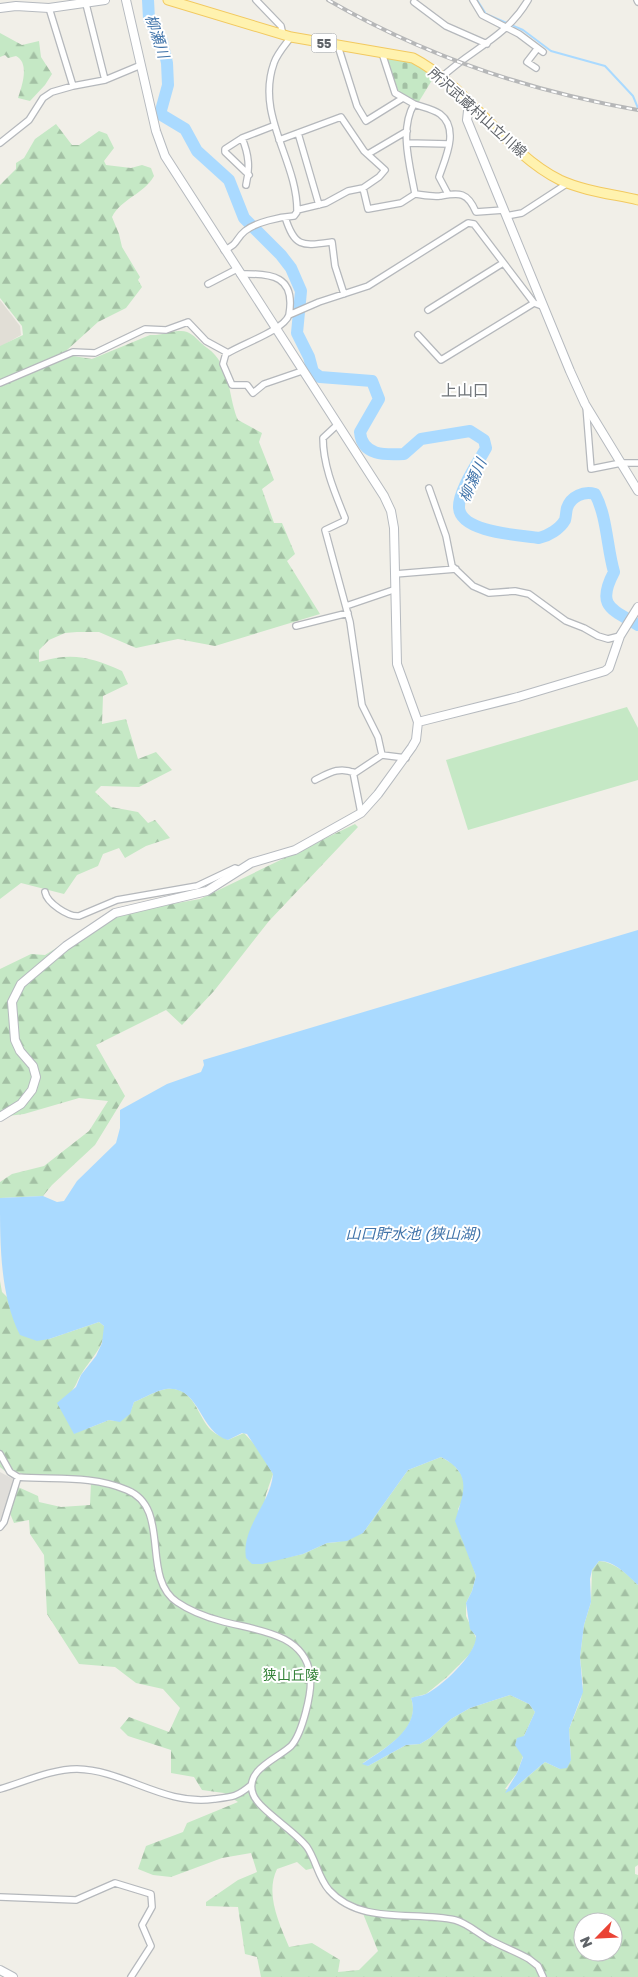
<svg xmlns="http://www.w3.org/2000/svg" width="638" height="1977" font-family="'Golos Text','Noto Sans JP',sans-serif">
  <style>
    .industrial { fill: #e0deda }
    .education { fill: #e1ded6 }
    .forest { fill: url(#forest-firs); fill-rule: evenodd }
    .cemetery { fill: url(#cemetery-stones) }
    .pitch { fill: #c5e8c5 }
    .water { fill: #aadaff }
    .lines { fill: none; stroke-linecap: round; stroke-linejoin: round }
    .stream { stroke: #aadaff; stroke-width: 2 }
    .river { stroke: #aadaff; stroke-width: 12 }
    .street-casing { stroke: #b5b8bc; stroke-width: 8 }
    .secondary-casing { stroke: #b6babf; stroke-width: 10 }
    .primary-casing { stroke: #f2c960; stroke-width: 11 }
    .street { stroke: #fff; stroke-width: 5.5 }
    .secondary { stroke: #fff; stroke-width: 8 }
    .primary { stroke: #fff2af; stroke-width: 9 }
    .rail-casing { stroke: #b6b7b8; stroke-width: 4 }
    .rail { stroke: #fff; stroke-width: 2; stroke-dasharray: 5.5; stroke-linecap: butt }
    .labels { text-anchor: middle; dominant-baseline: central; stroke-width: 4; stroke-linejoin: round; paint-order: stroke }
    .shield { fill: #fff; stroke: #8f9295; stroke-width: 1 }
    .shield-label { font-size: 12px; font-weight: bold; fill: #5f6368 }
    .street-label { font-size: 14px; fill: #5f6368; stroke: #fff }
    .park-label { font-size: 14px; fill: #348238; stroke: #fff }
    .water-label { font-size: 15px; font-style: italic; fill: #4174aa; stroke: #fff }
    .quarter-label { font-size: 16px; fill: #70757a; stroke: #fff }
  </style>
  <defs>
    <pattern id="forest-firs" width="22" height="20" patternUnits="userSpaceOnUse" patternTransform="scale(1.25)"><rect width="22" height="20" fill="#c5e8c5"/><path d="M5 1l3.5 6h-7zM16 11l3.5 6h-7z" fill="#a3c0a4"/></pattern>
    <pattern id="cemetery-stones" width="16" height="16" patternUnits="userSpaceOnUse" patternTransform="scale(1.25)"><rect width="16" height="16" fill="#c5e8c5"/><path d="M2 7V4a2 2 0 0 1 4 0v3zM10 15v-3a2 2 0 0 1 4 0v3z" fill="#a3c0a4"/></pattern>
  </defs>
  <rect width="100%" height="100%" fill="#f1efe8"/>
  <path class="industrial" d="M0,1472L15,1480L0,1521Z"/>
  <path class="education" d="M0,300L20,326L21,335L0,347Z"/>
  <path class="forest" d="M0,33L22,45L39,41L41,57L52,74L45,85L30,101L18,98C22,86 30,63 16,56L8,58L5,55L0,57Z
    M56,124L72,145H79L99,131L107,134L114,148L104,161L106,165L131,168L142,165L151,168L154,176C143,195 122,198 112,217L119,234L122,247L140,277L138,280L142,287L126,308L98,322L67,350L73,356L92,359L150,335C161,336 171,330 181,331C190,331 195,337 200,342C205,347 211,350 215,355C231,373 229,400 238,420L262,433L259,442L274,480L262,489L274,523H282L295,554L287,561L320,614L215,646L178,639L136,648L99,632H77L65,633L49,640L39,650V662C72,652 91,657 122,671L128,684L103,696L102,724L126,719L138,759L156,752L172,770L139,787L101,786L95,792L111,807L138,812L148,823L155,820L170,838L146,846L125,858L119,848L103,854L98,866L77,875L64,894L21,883L0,899V346L23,335L22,326L0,298V185L16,169V163L24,158L35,139Z
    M355,824L358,827L269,921L214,991L182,1025L166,1010L96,1045L125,1096L95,1145L52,1185L43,1196L0,1198V1182L12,1174L44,1166L89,1131L108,1101L79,1098L24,1114L0,1117V969L31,954L45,955L87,929L126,912L200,899Z
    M0,1281L2,1292L49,1339L99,1322L104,1326C106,1346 92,1357 82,1373C77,1380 76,1387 70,1393L89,1428L109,1420L115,1421L131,1410L134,1402C144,1398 155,1391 166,1389C193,1386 196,1412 209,1428C214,1434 221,1436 228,1440L244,1433L257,1447L273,1474L266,1494L256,1564L303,1554L327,1543L338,1542L363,1533L408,1470L441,1457L453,1464L461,1474L464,1482V1497L458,1509L466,1546L476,1576L472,1591L466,1603V1616L477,1640L470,1654L447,1677L426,1694L411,1698C422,1729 385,1748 363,1763L368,1766L406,1745L420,1744L430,1738L451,1719L470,1708L510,1695L529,1704L535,1712L524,1736L523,1756L517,1773L505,1789L512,1790L545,1762L560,1769L571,1760L569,1729L581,1699L583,1684L580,1657L584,1625L591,1602L592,1570L599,1561C615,1562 627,1574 638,1585V1865L635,1867V1874L638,1875V1977H261L257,1957L245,1954L238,1907L206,1906V1902L238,1880L257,1872L251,1853L222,1858L171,1877L153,1875L138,1869L146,1846L183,1832L187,1823L238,1802L224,1793L202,1790L194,1777L171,1773V1750L128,1736L120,1728L129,1717L169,1732L180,1708L163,1689L136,1683L115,1667L79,1664L47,1614L44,1555L30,1534L29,1520L14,1523L9,1511L18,1487L38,1496L39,1502L61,1507L90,1505L91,1482L27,1476L18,1472L11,1476L0,1467ZM297,1862L306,1870L314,1868C329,1895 330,1899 360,1906L378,1951L359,1970L338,1972L340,1960L312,1943L289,1947C279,1923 265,1894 277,1869ZM583,1922H613V1952H583Z"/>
  <path class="cemetery" d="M387,58L412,63L434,77L418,103L398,91Z"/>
  <path class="pitch" d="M627,707L638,728V780L468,830L446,760Z"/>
  <path class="water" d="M638,930V1585C627,1575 615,1561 599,1561L592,1570L590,1579L591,1602L584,1625L580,1657L583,1692L569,1729L571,1760L567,1768L560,1769L545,1762L512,1790L505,1793L517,1773L523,1757L515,1745L517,1738L524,1736L535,1712L529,1704L510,1695L470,1708L451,1719L430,1738L420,1744L406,1745L368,1766L362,1764C384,1749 422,1728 411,1698C416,1696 422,1696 426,1694C441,1687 477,1654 476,1636L470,1629L466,1603L472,1591L476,1576L455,1521C463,1494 474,1474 441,1457L408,1470L363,1533L347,1541L327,1543L303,1554L262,1564H252L246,1558C241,1527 271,1503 273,1474L247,1434L242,1433L228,1440C199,1432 200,1385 166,1389C155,1391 144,1398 134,1402L130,1414L120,1422L109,1420L74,1434L57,1403L76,1387L81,1375L96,1356L102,1343L104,1326L99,1322L49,1339L37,1341L20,1335C0,1296 0,1244 0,1198L43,1196L57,1202L64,1201L77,1181L116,1143L120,1128V1110L167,1084L201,1072L204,1065L203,1060Z"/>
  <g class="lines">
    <path class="stream" d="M477,0L486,14L523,30L551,51L605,66L633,96L638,108"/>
    <path class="river" d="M148,0L149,19L162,41L167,63L168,85L160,114L185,129L197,151L229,180L244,218L281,255L291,268L301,291L297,333L309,357L313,372L320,377L372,381L379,399L360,432C362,456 385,455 404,454L421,439L470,431L484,440L486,448C478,463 458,491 459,508C461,533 521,535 539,538C548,536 560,529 565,520C566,517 566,512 567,508C571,496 584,491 595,494C607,516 607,548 614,572C596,606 611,609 638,625"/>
    <g class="street-casing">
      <path id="street" d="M256,0L281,26L283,35
        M473,0L482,15L519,34L543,52
        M637,0L638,2
        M414,2L446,26L487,44
        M86,4L105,80
        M49,8L73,86L105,80L141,65
        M338,46L357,106L366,121L403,98
        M536,68L527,62L537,49
        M442,77C471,49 506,38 528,0
        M414,104C422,107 433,109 440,114C460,129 445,159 439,177L448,194
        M298,133L319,205
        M242,138L273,126
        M279,140L341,117L364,151L385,170L379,177L363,188L348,191L326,203L297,210
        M0,143L29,120L43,98L52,92L73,86
        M407,143L449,144
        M368,154L407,131
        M246,185C250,168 249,155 242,138L225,149V152L249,175
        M363,188L368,209L401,203L415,194C410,166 399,130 414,104L395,93L382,53
        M415,194C423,195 432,197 440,196C459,193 467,191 476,212L504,210
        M506,216L522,213L568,183
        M285,217C295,248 302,246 332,242L335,266L344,294
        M224,250C239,244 235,239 245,231C256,222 280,217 294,216L297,212C298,161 255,116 274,63C277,54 285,45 291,37
        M240,274C272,273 296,276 289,315
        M208,284L237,269
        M428,310L503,263
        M418,335L441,360L534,303
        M226,353L223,364L232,385H247L253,393L264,384L302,371
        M0,383L73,352L95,353L145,329L166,330L188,322L206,341L228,353C242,344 284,330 289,315L319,302L368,286L468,223L474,224L534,303L542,306
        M586,406L591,469L621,463H638
        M337,425L323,438C323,466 335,493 345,518L344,521L325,530L350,622L362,705L378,737L382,755
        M429,488L446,536L452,566L473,586L489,593L515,591L529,594L566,621L584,628L598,636L608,639L620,636
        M395,574L456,569
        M346,606L396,589
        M296,626L348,613
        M353,772L361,813
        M315,780C329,773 339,766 355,773L382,755L406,758
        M45,892C47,903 68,917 79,916L117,900L197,886L235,868L241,870
        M0,1454L10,1472L18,1477C55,1480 91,1475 127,1490C172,1508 140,1577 177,1602C190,1611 206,1617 221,1621C253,1630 304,1632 310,1674C313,1691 302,1734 291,1746C277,1759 244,1770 253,1794C258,1809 295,1831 307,1847C316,1860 318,1877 329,1890C360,1925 414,1911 455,1920C467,1923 479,1934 490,1940C503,1947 517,1952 529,1959L538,1966L543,1977
        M0,1527L4,1522L18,1477
        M0,1789C24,1782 52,1769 77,1769C125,1770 163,1806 214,1799C232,1797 237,1797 251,1785
        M0,1897L76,1900L115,1883L151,1894L152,1907L142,1925L151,1946L131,1977"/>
    </g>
    <g class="secondary-casing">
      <path id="secondary" d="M0,8L16,6L49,8L105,0
        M469,102L467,120L570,371L585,404L638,491
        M418,722L518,697L605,671L609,668L620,636L638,607
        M0,1117L21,1104L32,1090L36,1077L33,1066L20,1051L15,1040L12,1002L21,984L66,946L115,913L207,891L251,863L295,850L361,813L378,794L412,747L416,740L418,722L397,664L394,528L391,511L384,496L165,156L156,131L126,0
        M0,1970L13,1977"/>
    </g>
    <g class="primary-casing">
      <path id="primary" d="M168,0L291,37L413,58C469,87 505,153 560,180C584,191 612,194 638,200"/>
    </g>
    <use href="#street" class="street"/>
    <use href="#secondary" class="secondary"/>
    <use href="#primary" class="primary"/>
    <g class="rail-casing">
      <path id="rail" d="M328,0C425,56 528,91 638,110"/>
    </g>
    <use href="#rail" class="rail"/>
  </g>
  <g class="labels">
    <rect class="shield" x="311.5" y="33.5" width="25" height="19" rx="4"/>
    <g class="shield-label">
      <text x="324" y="43">55</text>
    </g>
    <g class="street-label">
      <text transform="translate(478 112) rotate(42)">所沢武蔵村山立川線</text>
    </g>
    <g class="park-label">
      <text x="291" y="1674">狭山丘陵</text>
    </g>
    <g class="water-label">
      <text transform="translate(158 36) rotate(72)">柳瀬川</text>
      <text transform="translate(472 480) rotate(-66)">柳瀬川</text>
      <text x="413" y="1233">山口貯水池 (狭山湖)</text>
    </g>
    <g class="quarter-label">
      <text x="465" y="390">上山口</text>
    </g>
  </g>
  <g transform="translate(598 1937) rotate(246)"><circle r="24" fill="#ffffff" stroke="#bfc1c3"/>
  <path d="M0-4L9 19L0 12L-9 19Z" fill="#ea4335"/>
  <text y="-8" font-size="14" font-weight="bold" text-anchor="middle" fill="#5f6368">N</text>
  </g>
</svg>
